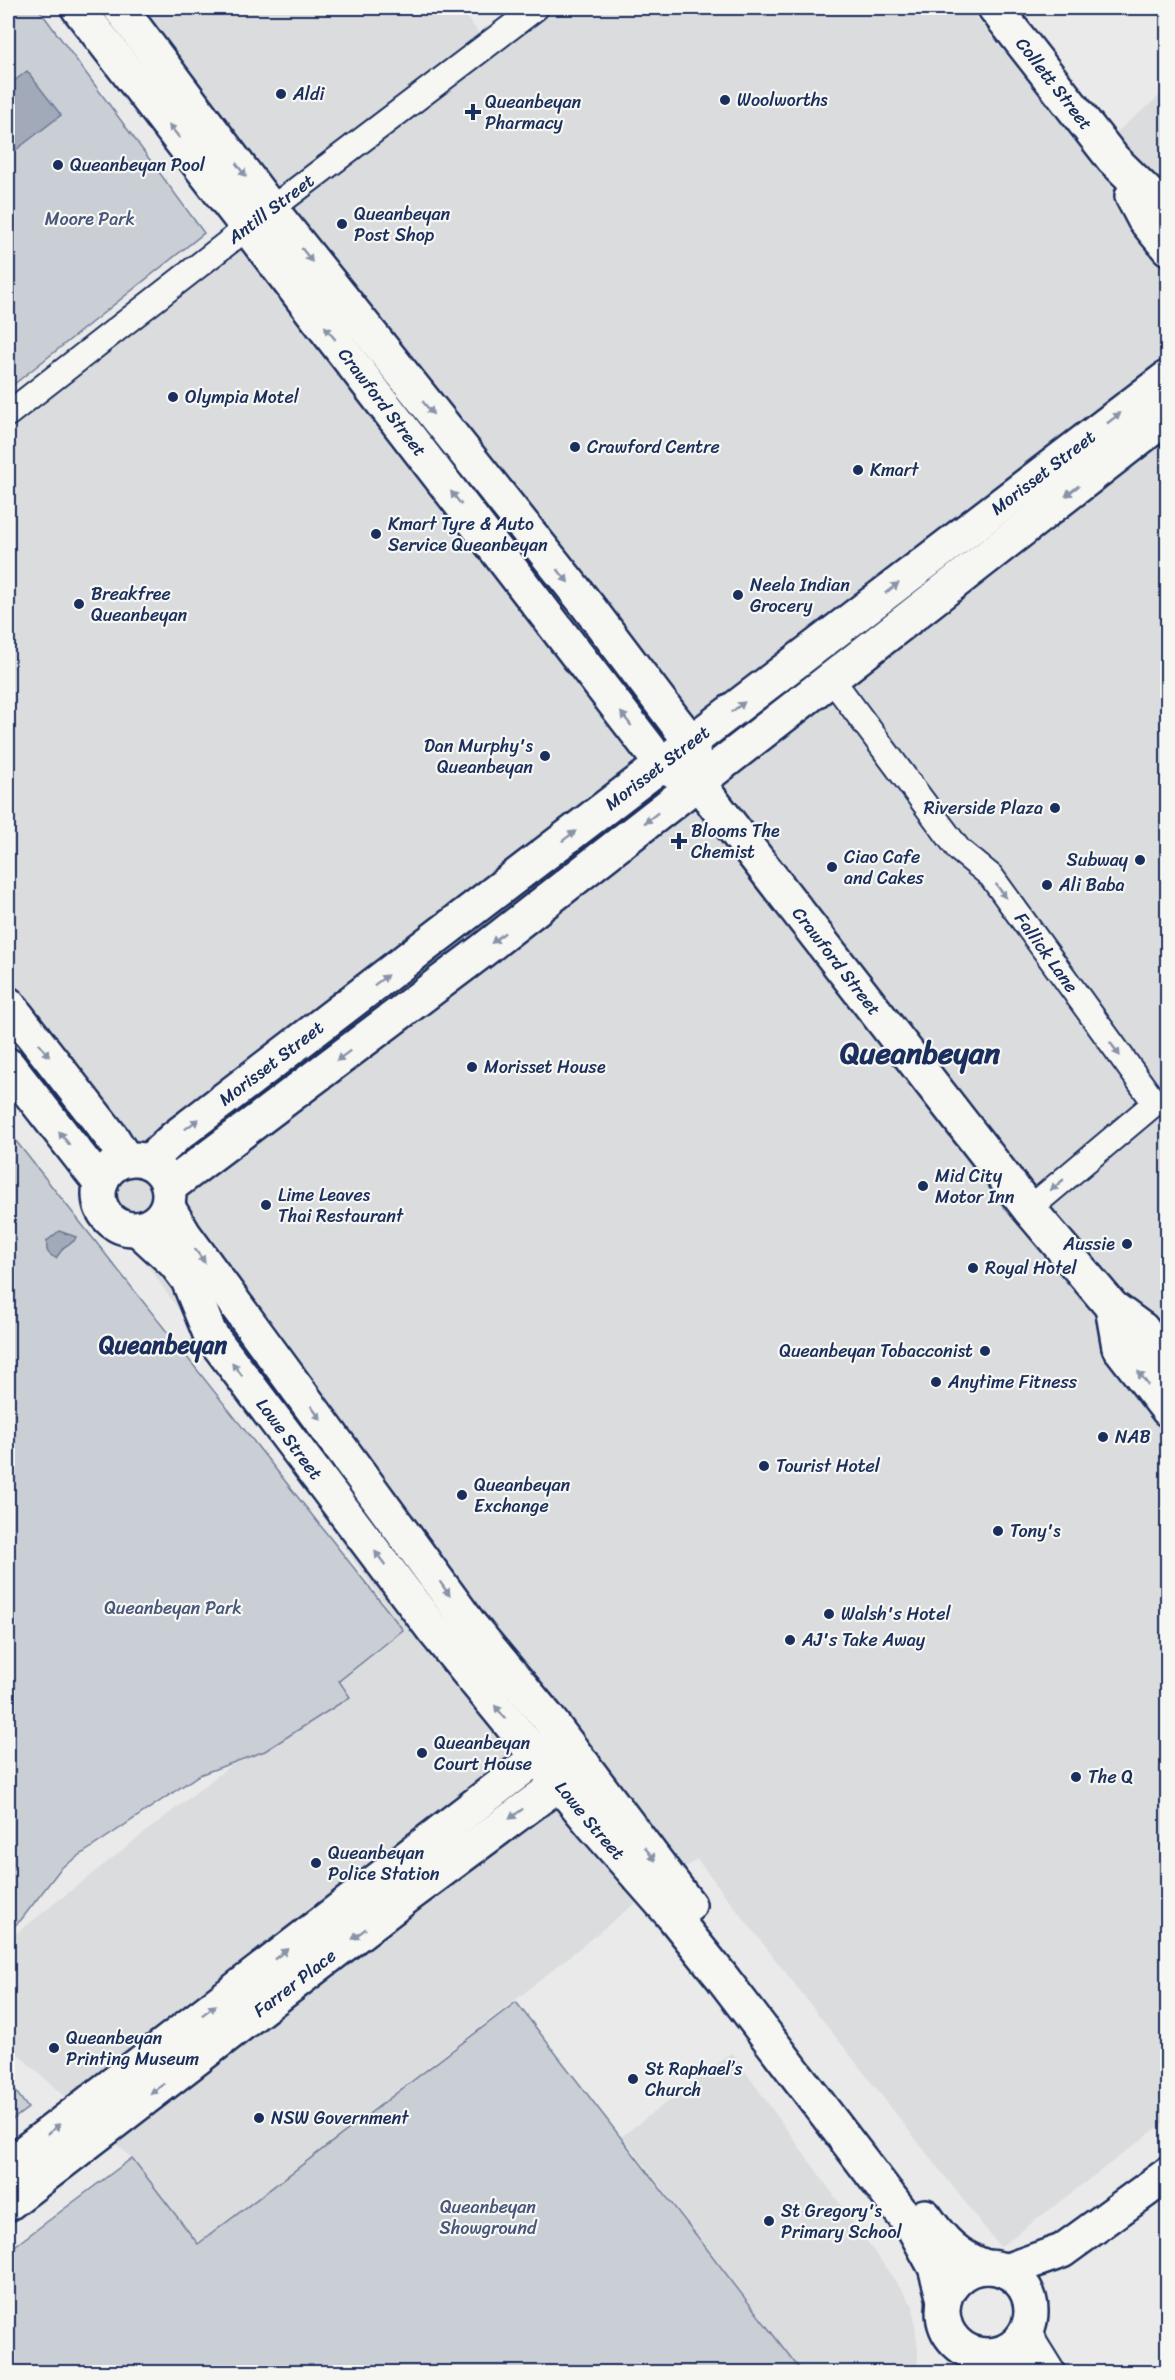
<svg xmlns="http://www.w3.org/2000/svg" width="1175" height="2380" font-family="Sriracha,sans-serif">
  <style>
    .built { fill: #dadcde }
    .green { fill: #caced5; stroke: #727e9a; stroke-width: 1.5 }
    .water { fill: #a2aaba; stroke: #6c7995; stroke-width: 1.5 }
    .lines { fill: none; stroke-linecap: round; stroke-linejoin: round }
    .street-casing { stroke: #1b2f5e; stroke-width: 28 }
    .secondary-casing { stroke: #1b2f5e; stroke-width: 38 }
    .highway-casing { stroke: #1b2f5e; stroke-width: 38 }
    .street { stroke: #f6f6f2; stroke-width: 24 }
    .secondary { stroke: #f6f6f2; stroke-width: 33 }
    .highway { stroke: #f6f6f2; stroke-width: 33 }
    .oneway { fill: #8892a8 }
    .poi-dot { fill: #1b2f5e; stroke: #f6f6f2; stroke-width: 2 }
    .labels { text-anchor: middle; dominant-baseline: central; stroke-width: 4.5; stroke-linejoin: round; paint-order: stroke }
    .street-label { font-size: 18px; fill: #1b2f5e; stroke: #f6f6f2 }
    .poi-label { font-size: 18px; fill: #1b2f5e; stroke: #f6f6f2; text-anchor: start }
    .park-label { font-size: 18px; fill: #47577c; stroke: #f6f6f2 }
    .district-label { font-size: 24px; font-weight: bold; fill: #1b2f5e; stroke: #f6f6f2 }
    .town-label { font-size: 30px; font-weight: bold; fill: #1b2f5e; stroke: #f6f6f2 }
  </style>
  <rect width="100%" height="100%" fill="#e9eae9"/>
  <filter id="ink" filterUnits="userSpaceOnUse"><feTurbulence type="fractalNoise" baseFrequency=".0167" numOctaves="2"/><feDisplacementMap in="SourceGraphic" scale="12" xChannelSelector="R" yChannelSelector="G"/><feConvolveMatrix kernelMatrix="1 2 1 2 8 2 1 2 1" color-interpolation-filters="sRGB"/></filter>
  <g filter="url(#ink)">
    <path class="built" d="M81,8H460L496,56L560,8H968L1090,154L1167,90V2120L1000,2247L697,1859L624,1912L513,2002L198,2244L132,2158L8,2045V1940L403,1630L8,1066V427L248,227Z
      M732,2053L913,2306L918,2351L917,2372H802L622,2136Z"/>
    <path class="green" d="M8,8H38L204,233L8,389Z
      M8,1131L403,1630L339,1681L350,1697L265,1751L199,1775L61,1868L21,1920L8,1931Z
      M516,2002L802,2372H8V2251L132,2158L198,2244Z
      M8,2081L28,2108L8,2123Z"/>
    <path class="water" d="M27,71L61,115L8,156V86Z
      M59,1231L76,1237L74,1241L64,1247L56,1258C47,1254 46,1251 47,1241Z"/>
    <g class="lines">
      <g class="street-casing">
        <g id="street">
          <path d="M271,209L536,8"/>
          <path d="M8,414L248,227"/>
          <path id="s1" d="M831,678L959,850L991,876L1155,1103L1029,1209"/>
          <path d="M1029,2322L1035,2343L1053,2372"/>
          <path d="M1000,2353L1034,2372"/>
        </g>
      </g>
      <g class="secondary-casing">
        <g id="secondary">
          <path id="s2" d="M78,8L662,765L698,783L1029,1209L1112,1307"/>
          <path d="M120,8L271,209L587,605L674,720L692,743L695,764"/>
          <path id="s3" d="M995,8L1113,159L1168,213"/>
          <path d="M1132,196L1144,219L1168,248"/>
          <path d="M8,1004L113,1139L126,1160"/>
          <path d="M8,1065L101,1184"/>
          <circle cx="134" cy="1194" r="35"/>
          <path id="s4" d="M148,1162L175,1137L1168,377"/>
          <path d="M169,1187L482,951L1168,416"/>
          <path d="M168,1207L184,1234L471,1626L547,1717L689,1905"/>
          <path id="s5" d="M139,1230L175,1263L188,1280L210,1334L435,1632L592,1824L672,1915L721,1976L914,2229L935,2267L944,2300"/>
          <path d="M1142,1329L1168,1362"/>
          <path d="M1119,1347L1168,1410"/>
          <path d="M925,2216C942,2241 957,2257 986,2267"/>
          <circle cx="987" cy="2311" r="44"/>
          <path d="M1005,2271L1062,2251L1168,2174"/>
        </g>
      </g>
      <g class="highway-casing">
        <g id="highway">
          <path d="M1112,1307L1142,1329L1119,1347Z"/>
          <path d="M8,2165L562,1738"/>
          <path id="s6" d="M8,2204L405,1898L584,1765"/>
        </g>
      </g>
      <use href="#street" class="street"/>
      <use href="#secondary" class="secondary"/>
      <use href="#highway" class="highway"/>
    </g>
    <defs><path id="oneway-solid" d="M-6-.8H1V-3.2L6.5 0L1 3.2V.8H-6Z" transform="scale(1.5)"/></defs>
    <g class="oneway">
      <use href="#oneway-solid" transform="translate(174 131) rotate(-128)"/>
      <use href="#oneway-solid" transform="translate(241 170) rotate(53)"/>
      <use href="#oneway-solid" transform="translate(307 255) rotate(52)"/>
      <use href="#oneway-solid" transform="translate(330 333) rotate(-128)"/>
      <use href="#oneway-solid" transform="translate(428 408) rotate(51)"/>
      <use href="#oneway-solid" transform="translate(1114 418) rotate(-38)"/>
      <use href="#oneway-solid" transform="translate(1072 491) rotate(142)"/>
      <use href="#oneway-solid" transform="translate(456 498) rotate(-128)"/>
      <use href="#oneway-solid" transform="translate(563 576) rotate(51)"/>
      <use href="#oneway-solid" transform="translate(892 588) rotate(-38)"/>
      <use href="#oneway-solid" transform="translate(738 707) rotate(-37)"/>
      <use href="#oneway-solid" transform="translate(626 719) rotate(-128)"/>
      <use href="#oneway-solid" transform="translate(651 818) rotate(142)"/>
      <use href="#oneway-solid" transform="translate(569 836) rotate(-37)"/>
      <use href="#oneway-solid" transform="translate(1001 891) rotate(54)"/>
      <use href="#oneway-solid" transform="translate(498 938) rotate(142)"/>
      <use href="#oneway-solid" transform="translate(381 980) rotate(-37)"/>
      <use href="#oneway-solid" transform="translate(1115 1049) rotate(54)"/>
      <use href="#oneway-solid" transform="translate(44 1050) rotate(52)"/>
      <use href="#oneway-solid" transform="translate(343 1056) rotate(143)"/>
      <use href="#oneway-solid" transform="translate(192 1124) rotate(-37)"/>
      <use href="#oneway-solid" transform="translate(64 1138) rotate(-128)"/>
      <use href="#oneway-solid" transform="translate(1057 1185) rotate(140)"/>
      <use href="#oneway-solid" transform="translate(200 1256) rotate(54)"/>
      <use href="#oneway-solid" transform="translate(237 1369) rotate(-127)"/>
      <use href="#oneway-solid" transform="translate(1143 1378) rotate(-127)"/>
      <use href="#oneway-solid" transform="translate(316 1413) rotate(54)"/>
      <use href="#oneway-solid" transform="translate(380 1558) rotate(-127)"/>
      <use href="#oneway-solid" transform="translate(445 1589) rotate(55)"/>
      <use href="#oneway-solid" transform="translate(500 1712) rotate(-129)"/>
      <use href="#oneway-solid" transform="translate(516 1814) rotate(143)"/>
      <use href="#oneway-solid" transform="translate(650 1854) rotate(52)"/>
      <use href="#oneway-solid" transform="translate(359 1934) rotate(142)"/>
      <use href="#oneway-solid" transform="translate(281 1954) rotate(-38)"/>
      <use href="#oneway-solid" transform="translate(209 2010) rotate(-37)"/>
      <use href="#oneway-solid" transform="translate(157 2089) rotate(143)"/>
      <use href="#oneway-solid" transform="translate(54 2129) rotate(-38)"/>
    </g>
  </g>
  <g class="poi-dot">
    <circle cx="281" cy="94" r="6"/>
    <circle cx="725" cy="100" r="6"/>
    <path d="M470 103h6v6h6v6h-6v6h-6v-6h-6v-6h6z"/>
    <circle cx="58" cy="165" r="6"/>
    <circle cx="342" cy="224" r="6"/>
    <circle cx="173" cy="397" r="6"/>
    <circle cx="575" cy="447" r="6"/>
    <circle cx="858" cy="470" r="6"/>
    <circle cx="376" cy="534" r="6"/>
    <circle cx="738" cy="595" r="6"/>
    <circle cx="79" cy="604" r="6"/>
    <circle cx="545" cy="756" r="6"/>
    <circle cx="1055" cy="808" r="6"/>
    <path d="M676 832h6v6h6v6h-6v6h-6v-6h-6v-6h6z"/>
    <circle cx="1140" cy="860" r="6"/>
    <circle cx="832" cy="867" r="6"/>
    <circle cx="1047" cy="885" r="6"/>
    <circle cx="472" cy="1067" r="6"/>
    <circle cx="923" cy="1186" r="6"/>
    <circle cx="266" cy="1205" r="6"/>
    <circle cx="1127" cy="1244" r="6"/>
    <circle cx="973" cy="1268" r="6"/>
    <circle cx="985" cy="1351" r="6"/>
    <circle cx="936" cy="1382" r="6"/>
    <circle cx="1103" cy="1437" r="6"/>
    <circle cx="764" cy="1466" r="6"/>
    <circle cx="462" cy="1495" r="6"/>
    <circle cx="998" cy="1531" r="6"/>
    <circle cx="829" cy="1614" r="6"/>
    <circle cx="790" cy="1640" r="6"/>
    <circle cx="422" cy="1753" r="6"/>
    <circle cx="1076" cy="1777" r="6"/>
    <circle cx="316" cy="1863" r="6"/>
    <circle cx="54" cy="2048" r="6"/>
    <circle cx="633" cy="2079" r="6"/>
    <circle cx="259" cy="2118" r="6"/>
    <circle cx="769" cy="2221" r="6"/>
  </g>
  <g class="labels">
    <g class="street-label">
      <text stroke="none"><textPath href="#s3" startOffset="96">Collett Street</textPath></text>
      <text transform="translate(271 209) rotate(-37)">Antill Street</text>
      <text stroke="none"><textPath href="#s2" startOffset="498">Crawford Street</textPath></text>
      <text stroke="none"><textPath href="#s4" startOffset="1130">Morisset Street</textPath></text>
      <text stroke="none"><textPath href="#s4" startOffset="644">Morisset Street</textPath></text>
      <text stroke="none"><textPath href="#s1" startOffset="350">Fallick Lane</textPath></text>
      <text stroke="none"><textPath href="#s2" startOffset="1222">Crawford Street</textPath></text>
      <text stroke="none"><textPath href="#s4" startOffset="158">Morisset Street</textPath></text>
      <text stroke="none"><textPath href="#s5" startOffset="260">Lowe Street</textPath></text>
      <text stroke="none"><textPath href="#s5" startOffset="746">Lowe Street</textPath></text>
      <text stroke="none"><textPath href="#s6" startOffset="362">Farrer Place</textPath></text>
    </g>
    <g class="poi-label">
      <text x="293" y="94">Aldi</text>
      <text x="737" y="100">Woolworths</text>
      <text x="485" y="102">Queanbeyan<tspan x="485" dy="21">Pharmacy</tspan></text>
      <text x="70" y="165">Queanbeyan Pool</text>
      <text x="354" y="214">Queanbeyan<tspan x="354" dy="21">Post Shop</tspan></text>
      <text x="185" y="397">Olympia Motel</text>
      <text x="587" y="447">Crawford Centre</text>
      <text x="870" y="470">Kmart</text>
      <text x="388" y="524">Kmart Tyre &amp; Auto<tspan x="388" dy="21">Service Queanbeyan</tspan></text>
      <text x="750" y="585">Neela Indian<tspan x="750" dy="21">Grocery</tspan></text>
      <text x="91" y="594">Breakfree<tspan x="91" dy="21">Queanbeyan</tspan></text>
      <text x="533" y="746" text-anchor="end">Dan Murphy's<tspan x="533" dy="21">Queanbeyan</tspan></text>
      <text x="1043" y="808" text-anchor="end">Riverside Plaza</text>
      <text x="691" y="831">Blooms The<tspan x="691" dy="21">Chemist</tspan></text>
      <text x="844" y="857">Ciao Cafe<tspan x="844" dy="21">and Cakes</tspan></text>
      <text x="1128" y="860" text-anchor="end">Subway</text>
      <text x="1059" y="885">Ali Baba</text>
      <text x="484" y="1067">Morisset House</text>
      <text x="935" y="1176">Mid City<tspan x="935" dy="21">Motor Inn</tspan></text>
      <text x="278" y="1195">Lime Leaves<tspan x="278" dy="21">Thai Restaurant</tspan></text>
      <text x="1115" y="1244" text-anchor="end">Aussie</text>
      <text x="985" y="1268">Royal Hotel</text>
      <text x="973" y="1351" text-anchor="end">Queanbeyan Tobacconist</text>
      <text x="948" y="1382">Anytime Fitness</text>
      <text x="1115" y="1437">NAB</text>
      <text x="776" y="1466">Tourist Hotel</text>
      <text x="474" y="1485">Queanbeyan<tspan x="474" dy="21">Exchange</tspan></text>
      <text x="1010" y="1531">Tony's</text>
      <text x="841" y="1614">Walsh's Hotel</text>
      <text x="802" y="1640">AJ's Take Away</text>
      <text x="434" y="1743">Queanbeyan<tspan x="434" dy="21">Court House</tspan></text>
      <text x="1088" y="1777">The Q</text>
      <text x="328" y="1853">Queanbeyan<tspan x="328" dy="21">Police Station</tspan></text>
      <text x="66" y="2038">Queanbeyan<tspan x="66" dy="21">Printing Museum</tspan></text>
      <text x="645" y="2069">St Raphael’s<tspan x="645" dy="21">Church</tspan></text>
      <text x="271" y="2118">NSW Government</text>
      <text x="781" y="2211">St Gregory's<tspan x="781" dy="21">Primary School</tspan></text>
    </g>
    <g class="park-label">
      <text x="90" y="219">Moore Park</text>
      <text x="173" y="1608">Queanbeyan Park</text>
      <text x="488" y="2207">Queanbeyan<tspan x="488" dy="21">Showground</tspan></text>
    </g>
    <g class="district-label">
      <text x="163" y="1345">Queanbeyan</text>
    </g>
    <g class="town-label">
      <text x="920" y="1053">Queanbeyan</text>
    </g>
  </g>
  <rect width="1175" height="2380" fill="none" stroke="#f6f6f2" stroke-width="30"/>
  <rect x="15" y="15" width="1145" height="2350" fill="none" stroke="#1b2f5e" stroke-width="2" filter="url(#ink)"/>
</svg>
